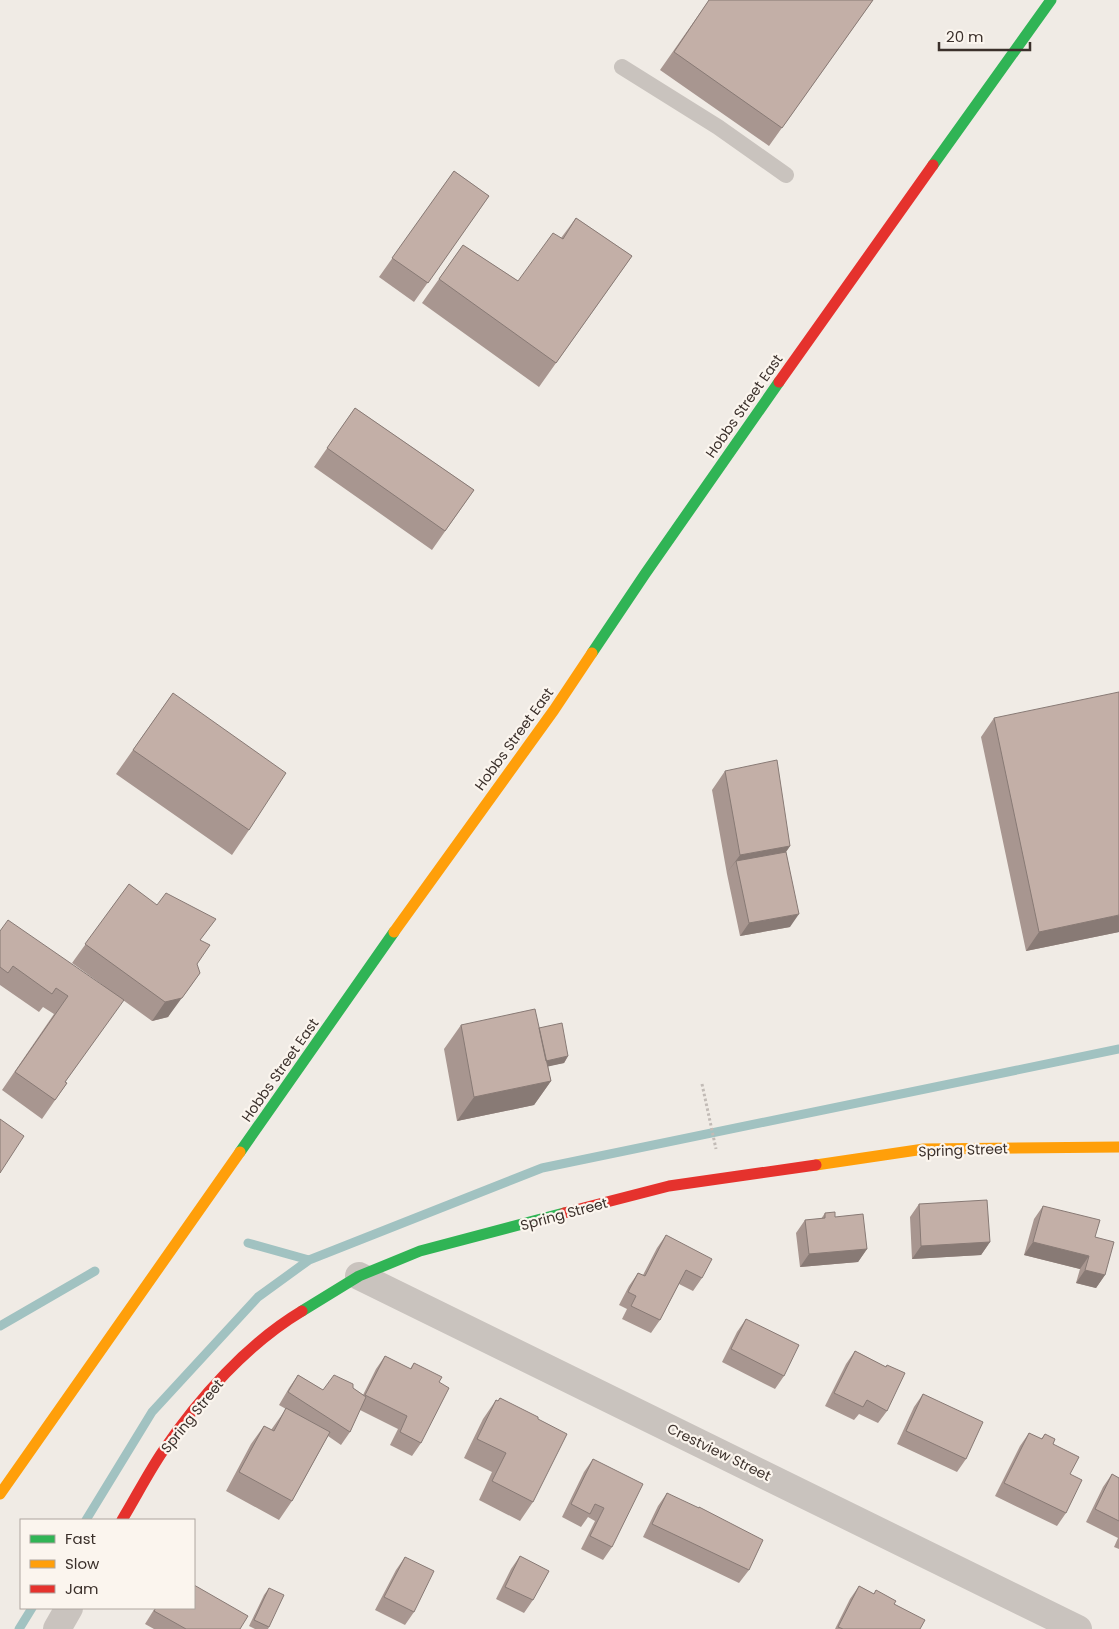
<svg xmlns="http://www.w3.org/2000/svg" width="1119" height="1629" font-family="Poppins,sans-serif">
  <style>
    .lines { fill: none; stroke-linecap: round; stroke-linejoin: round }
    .stream { stroke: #a1c2c1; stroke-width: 9 }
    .path { stroke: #c2bbb6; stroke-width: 3; stroke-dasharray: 2.5 2.5; stroke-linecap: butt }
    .lane { stroke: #c9c3be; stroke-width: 16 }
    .street { stroke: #c9c3be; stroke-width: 28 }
    .fast { stroke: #30b455; stroke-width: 11 }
    .slow { stroke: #ff9f0a; stroke-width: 11 }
    .jam { stroke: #e5322d; stroke-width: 11 }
    .wall { fill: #a89690 }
    .shaded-wall { fill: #887a75 }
    .building { fill: #c3afa7; stroke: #887a75 }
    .labels { text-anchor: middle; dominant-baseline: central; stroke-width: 4.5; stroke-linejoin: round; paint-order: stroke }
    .street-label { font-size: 14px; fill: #3b302b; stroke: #fbf5ee }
  </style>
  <rect width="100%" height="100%" fill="#f0ebe5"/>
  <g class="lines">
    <path class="stream" d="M248,1243L309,1260
      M0,1326L95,1271
      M86,1520L152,1412L258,1297L309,1260L542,1168L1119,1049
      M19,1629L32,1608"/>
    <path class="path" d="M702,1084L716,1149"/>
    <path class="lane" d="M622,67L718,127L786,175"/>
    <path class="street" d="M359,1276L1078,1629
      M57,1629L69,1608"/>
    <path class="fast" d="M933,165L1051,0
      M592,653L645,574L779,382
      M240,1152L394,932
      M302,1311L359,1276L420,1251L564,1213"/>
    <path class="slow" d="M394,932L554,710L592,653
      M816,1165L924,1149L1119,1147
      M0,1494L240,1152"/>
    <path class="jam" d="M779,382L933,165
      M564,1213L669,1186L816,1165
      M122,1520C136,1497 148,1473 163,1451C199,1398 247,1344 302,1311"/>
  </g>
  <path class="wall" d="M709,0H873L769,146L660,70Z
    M454,171L489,196L414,302L379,277Z
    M576,218L632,256L539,387L422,303L463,245L518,281L561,238Z
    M355,408L474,490L432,550L314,467Z
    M173,693L249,830L232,855L116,774Z
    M994,718L1119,932L1026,951L981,737Z
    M725,771L790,846L786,852L790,927L740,936L727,874L712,790Z
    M129,884L201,941L197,964L168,1017L152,1021L123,1000L65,1082L67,1083L42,1119L2,1090L54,1014L43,1007L39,1012L0,985V931L104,986L72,963Z
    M461,1025L539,1028L568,1056L564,1063L548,1066L551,1081L534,1105L457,1121L444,1049Z
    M919,1204L990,1242L981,1255L912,1259L910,1217Z
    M1043,1206L1095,1237L1105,1275L1096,1288L1076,1283L1080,1269L1024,1255L1034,1219Z
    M825,1213L835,1217L867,1249L858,1262L800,1267L796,1233L805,1220L821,1219Z
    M666,1235L702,1278L693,1291L679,1284L660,1320L651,1333L622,1319L627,1309L619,1305L629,1286L638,1273L643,1275L657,1248Z
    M746,1319L784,1376L775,1389L722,1362L737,1332Z
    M855,1351L886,1367L887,1365V1411L878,1423L859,1414L854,1420L825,1406L846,1364Z
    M385,1356L410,1369L414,1363L439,1382L421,1443L412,1456L390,1445L398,1429L360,1410L350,1432L341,1445L328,1436L292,1501L279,1520L226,1491L251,1444L264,1426L271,1430L286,1409L279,1405L289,1388L298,1375L323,1390L353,1388L363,1395L376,1369Z
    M923,1394L966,1459L957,1472L897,1444L914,1407Z
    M500,1398L538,1419L533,1502L520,1521L479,1500L492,1472L464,1458L483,1419L496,1400L498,1401Z
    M1029,1433L1041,1439L1045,1434L1053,1444L1066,1513L1057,1526L995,1496L1020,1446Z
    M593,1459L612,1547L603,1560L581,1549L595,1521L588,1517L581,1527L562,1517L584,1472Z
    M1112,1474L1119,1478V1549L1114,1547L1118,1538L1086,1522L1103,1487Z
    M667,1493L749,1570L739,1583L643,1537L658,1506Z
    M520,1556L533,1600L524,1613L496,1599L511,1569Z
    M405,1557L414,1612L405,1625L375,1610L396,1570Z
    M859,1586L874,1594L876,1590L894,1604L920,1629H835L850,1599Z
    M269,1588V1627L268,1629H255L249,1626L264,1595Z
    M155,1608H194L240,1629H154L145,1624Z"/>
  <path class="shaded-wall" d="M790,846L777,865L736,861L726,874L740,855Z
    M799,914L790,927L740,936L749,923Z
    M1119,915V932L1026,951L1039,932Z
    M200,973L168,1017L152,1021L165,1002Z
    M568,1056L564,1063L528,1071L533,1064Z
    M551,1081L534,1105L457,1121L474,1097Z
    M990,1242L981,1255L912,1259L921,1246Z
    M1033,1242L1089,1256L1080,1269L1024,1255Z
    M867,1249L858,1262L800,1267L809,1254Z
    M1085,1270L1105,1275L1096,1288L1076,1283Z"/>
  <path class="building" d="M709,0H873L782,128L674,52Z
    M454,171L489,196L428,283L392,258Z
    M576,218L632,256L556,363L439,279L463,245L518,281L553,233L563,239Z
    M355,408L474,490L445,531L327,448Z
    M1119,692V915L1039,932L994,718Z
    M173,693L286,773L249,830L133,750Z
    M777,760L790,846L740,855L725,771Z
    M786,852L799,914L749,923L736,861Z
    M129,884L157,905L166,893L216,919L200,940L210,945L197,964L200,973L182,998L165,1002L85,944Z
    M8,920L124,1000L65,1082L67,1083L55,1100L15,1072L68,996L56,988L52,994L13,966L8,973L0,967V931Z
    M535,1009L551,1081L474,1097L461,1025Z
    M562,1023L568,1056L546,1061L539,1028Z
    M0,1119L24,1136L0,1173Z
    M987,1200L990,1242L921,1246L919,1204Z
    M1043,1206L1100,1220L1095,1237L1114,1242L1105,1275L1085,1270L1089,1256L1033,1242Z
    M835,1212V1217L863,1214L867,1249L809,1254L805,1220L825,1218V1213Z
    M666,1235L712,1259L702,1278L686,1270L660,1320L631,1306L636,1296L628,1292L638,1273L645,1276Z
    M746,1319L799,1345L784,1376L731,1349Z
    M855,1351L886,1367L887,1365L905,1373L887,1411L867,1400L863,1407L834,1393Z
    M385,1356L411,1369L414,1363L442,1377L439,1382L449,1388L421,1443L400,1432L407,1416L365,1395Z
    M298,1375L323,1390L334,1375L353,1384V1388L366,1397L350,1432L288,1392Z
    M923,1394L983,1422L966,1459L906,1431Z
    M500,1398L538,1417V1419L567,1434L533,1502L492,1481L506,1453L477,1439L496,1400L498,1401Z
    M286,1408L330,1432L292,1501L239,1472L264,1426L274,1431Z
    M1029,1433L1042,1439L1045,1434L1055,1439L1053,1444L1079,1457L1070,1474L1082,1480L1066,1513L1004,1483Z
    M593,1459L643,1484L612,1547L590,1536L604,1508L595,1504L590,1514L571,1504Z
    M1112,1474L1119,1478V1521L1095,1509Z
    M667,1493L699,1508V1507L763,1540L749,1570L652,1524Z
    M520,1556L549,1571L533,1600L505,1587Z
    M405,1557L434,1571L414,1612L384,1597Z
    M194,1585L248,1616L240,1629H186L154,1611L156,1608H194Z
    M859,1586L874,1594L876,1590L896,1601L894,1604L925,1620L920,1629H843L838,1627Z
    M269,1588L284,1595L269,1627L254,1620Z"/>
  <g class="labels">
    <g class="street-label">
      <text transform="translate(744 406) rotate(-55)">Hobbs Street East</text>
      <text transform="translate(514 739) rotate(-54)">Hobbs Street East</text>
      <text transform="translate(280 1070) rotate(-55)">Hobbs Street East</text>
      <text transform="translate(963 1150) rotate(-2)">Spring Street</text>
      <text transform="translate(564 1214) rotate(-15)">Spring Street</text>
      <text transform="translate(192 1416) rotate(-51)">Spring Street</text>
      <text transform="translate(719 1452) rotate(26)">Crestview Street</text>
    </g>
  </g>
  <rect x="20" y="1519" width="175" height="90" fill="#fbf5ee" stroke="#aea6a0"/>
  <rect x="30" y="1535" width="25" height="8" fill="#30b455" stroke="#aea6a0"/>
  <text x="65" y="1544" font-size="15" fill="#3b302b">Fast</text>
  <rect x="30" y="1560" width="25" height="8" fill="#ff9f0a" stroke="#aea6a0"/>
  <text x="65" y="1569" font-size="15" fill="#3b302b">Slow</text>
  <rect x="30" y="1585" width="25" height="8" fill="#e5322d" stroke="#aea6a0"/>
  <text x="65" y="1594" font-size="15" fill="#3b302b">Jam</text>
  <path d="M939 42v8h91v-8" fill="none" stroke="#3b302b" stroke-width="2.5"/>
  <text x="946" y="42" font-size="15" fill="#3b302b" stroke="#fbf5ee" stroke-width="4" paint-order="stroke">20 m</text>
</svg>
